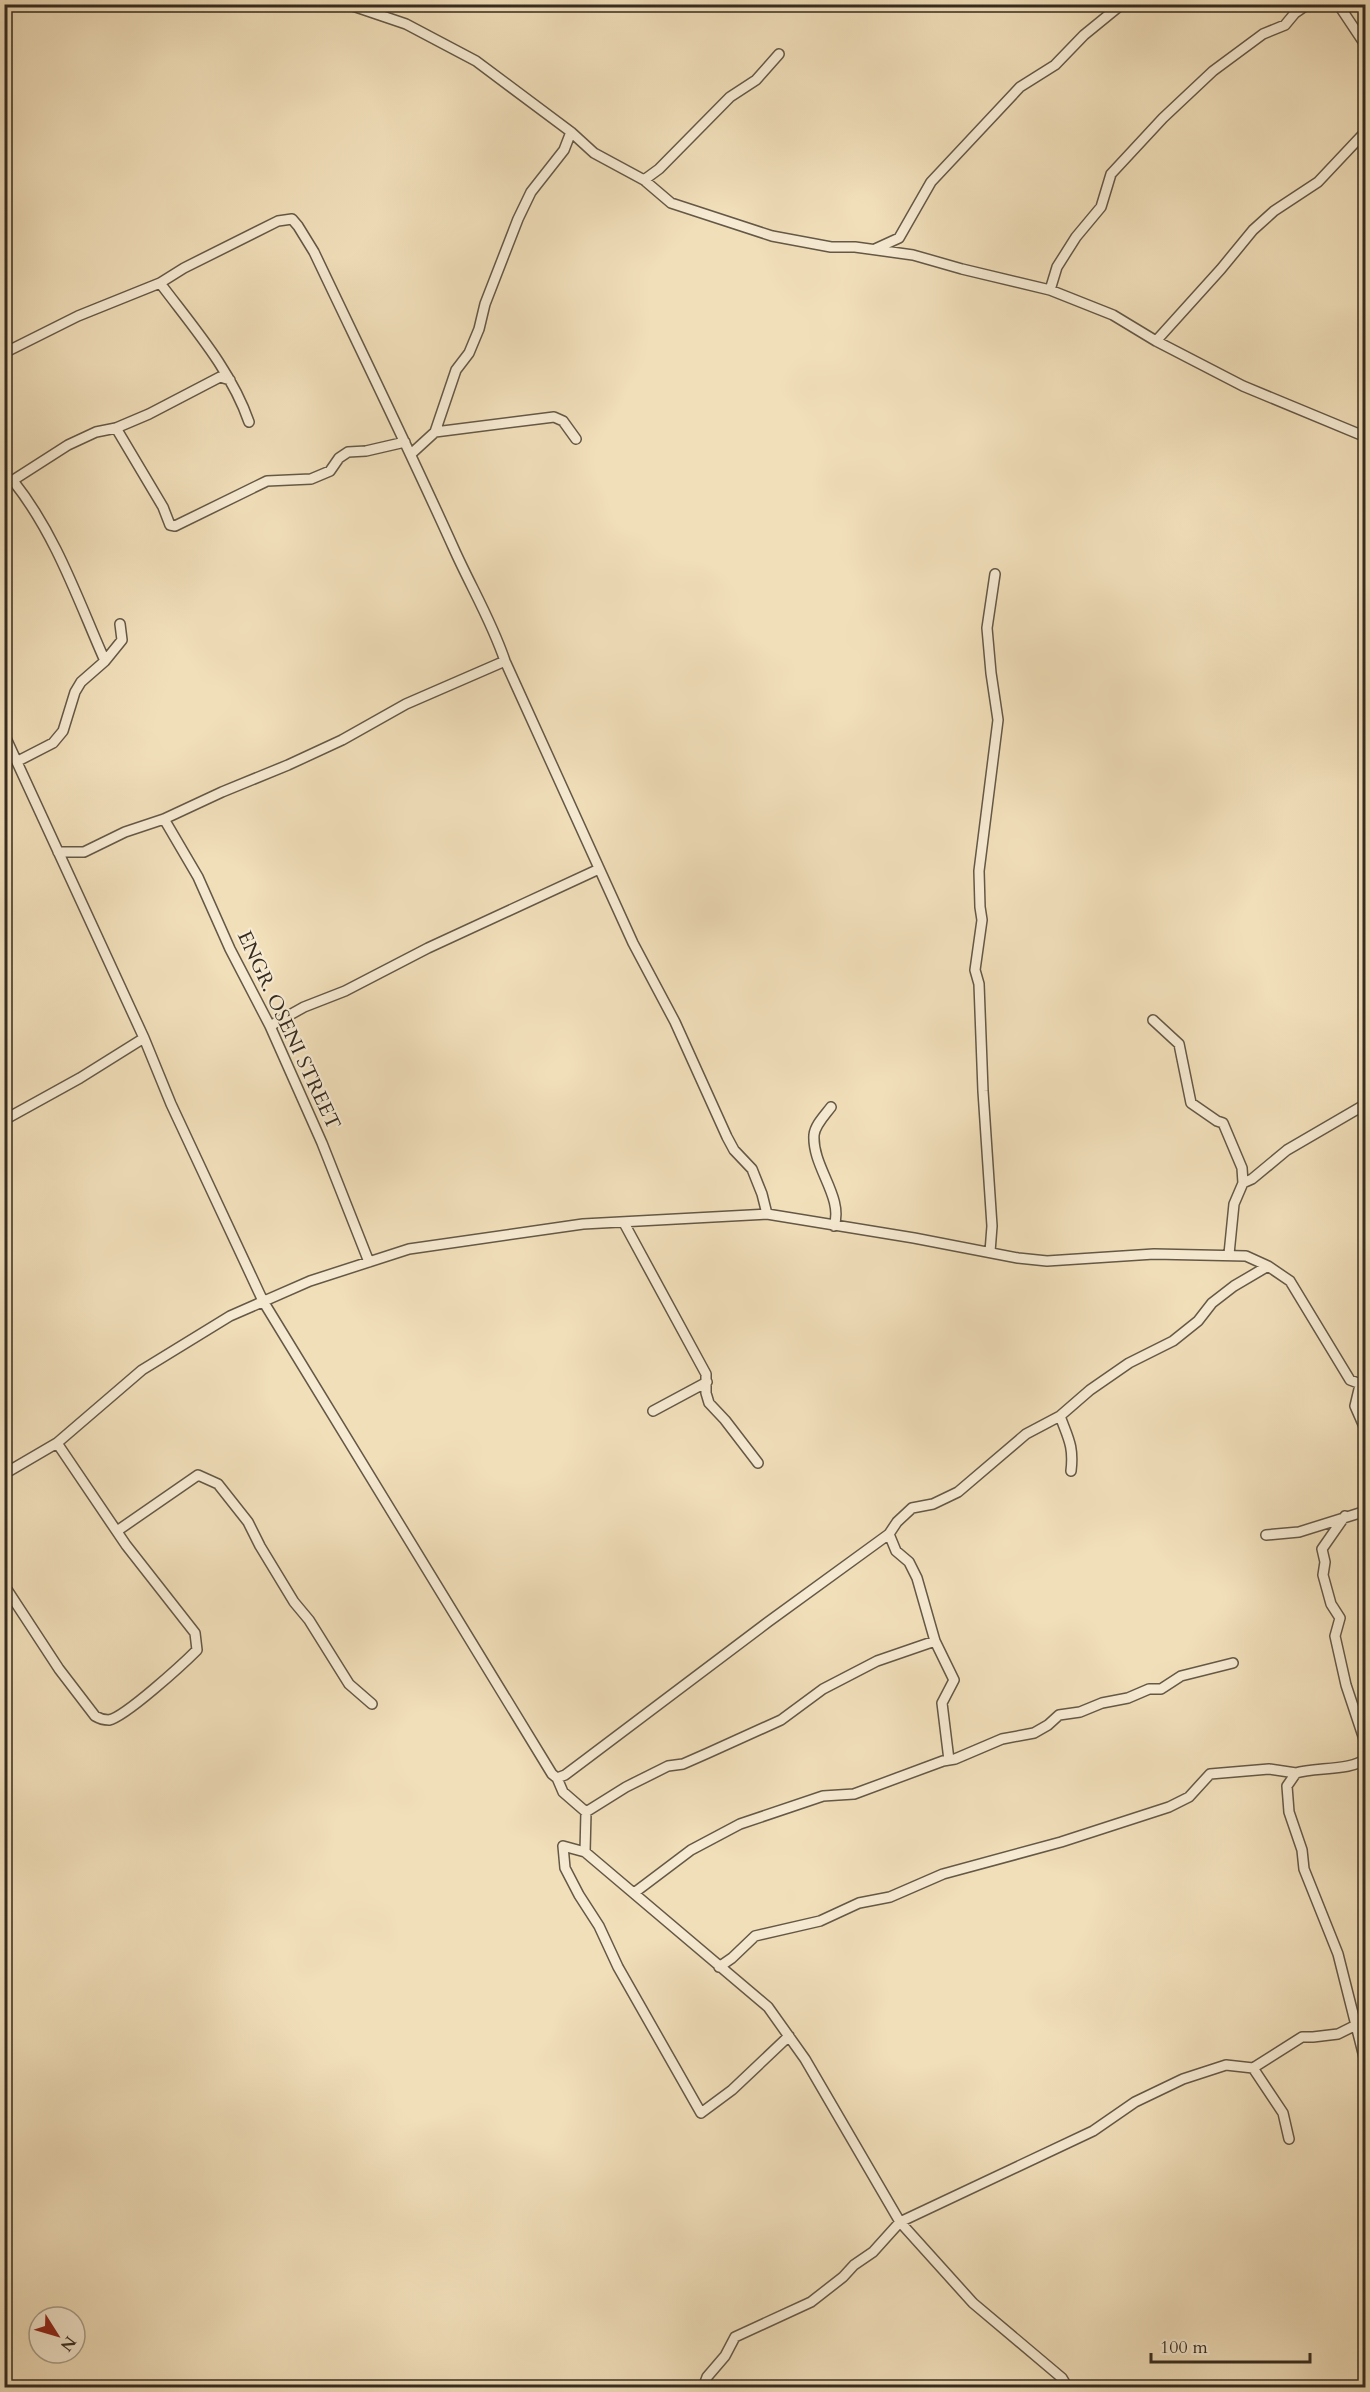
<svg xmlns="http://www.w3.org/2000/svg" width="1370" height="2392" font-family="Cardo,serif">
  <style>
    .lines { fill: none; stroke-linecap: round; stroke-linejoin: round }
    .street-casing { stroke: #645846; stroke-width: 12 }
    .street { stroke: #f6ead2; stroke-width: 9 }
    .labels { text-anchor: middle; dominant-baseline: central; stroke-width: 4.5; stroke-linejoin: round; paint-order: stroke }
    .street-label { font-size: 20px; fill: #352b1f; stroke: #f6ead2 }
  </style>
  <rect width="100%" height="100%" fill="#f1dfba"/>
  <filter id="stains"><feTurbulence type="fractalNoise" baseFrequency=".00333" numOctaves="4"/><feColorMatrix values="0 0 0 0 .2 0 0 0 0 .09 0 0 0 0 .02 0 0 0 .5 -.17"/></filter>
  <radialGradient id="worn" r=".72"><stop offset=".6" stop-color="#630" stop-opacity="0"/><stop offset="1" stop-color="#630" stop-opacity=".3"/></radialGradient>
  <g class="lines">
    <g class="street-casing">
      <path id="street" d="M347,4L406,24L476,61L571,132L594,153L644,180L671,203L772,236L831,247H855L913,255L962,269L1050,290L1113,315L1156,341L1243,386L1366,437
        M1338,4L1366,46
        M644,180L659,169L730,97L756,80L779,54
        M875,249L899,238L931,182L1020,87L1055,65L1084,35L1122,4
        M160,283C193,327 231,370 249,422
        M1050,290L1057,267L1076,237L1101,207L1111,174L1163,118L1213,71L1263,34L1285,25L1295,13L1308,4
        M1156,341L1221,269L1253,230L1274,211L1318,182L1366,131
        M4,353L78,316L160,283L184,268L278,221L292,219L298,226L314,252C361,351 409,449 454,549C471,587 492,622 505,661L633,943L675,1022L727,1137L734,1150L752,1169L762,1194L767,1214
        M116,428L163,507L170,525L175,526L267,481L311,479L330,471L339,458L348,452L366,451L405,442
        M435,432L456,370L469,353L479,329L485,304L518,219L531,192L564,150L571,132
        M411,454L435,432L554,417L563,421L576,439
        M14,482C56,535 78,600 105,661
        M4,486L68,445L96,432L116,428L149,414L220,377L230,380
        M4,734L144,1038L171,1104L263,1301L552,1774L557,1778L563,1792L586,1812L626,1787L668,1766L683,1764L708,1753L781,1720L823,1689L877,1661L935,1641
        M18,761L53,743L63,731L75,692L81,682L105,661L122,640L120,624
        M164,819L198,877L230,949L270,1026L322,1143L369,1262
        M58,852H84L125,832L164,819L222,792L288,765L342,740L406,704L505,661
        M1153,1020L1179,1044L1191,1103L1217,1121L1223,1123L1242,1168L1243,1183
        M270,1026L304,1007L345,991L428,948L599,869
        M831,1107C825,1115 815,1125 814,1135C812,1167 844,1197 834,1226
        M4,1120L80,1078L144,1038
        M624,1223L706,1374V1393L709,1403L725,1420L758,1463
        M990,1252L992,1226L983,1091L979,984L975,970L982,920L980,907L979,871L998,720L991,673L987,628L995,574
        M1229,1254L1234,1204L1243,1183L1252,1179L1287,1150L1366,1104
        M1360,1385L1355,1406L1366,1431
        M653,1411L707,1382
        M1060,1416C1068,1438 1074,1446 1071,1471
        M4,1474L57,1443L142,1370L230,1316L310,1281L409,1249L583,1224L767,1214L914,1238L1018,1258L1047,1261L1154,1254L1246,1256L1268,1266L1290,1281L1350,1380L1366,1386
        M1345,1516L1322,1549L1325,1562L1323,1575L1331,1604L1340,1618L1335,1636L1346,1685L1366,1745
        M117,1531L198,1475L218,1484L248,1522L260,1546L294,1602L309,1620L349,1684L372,1704
        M889,1534L896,1551L909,1562L917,1578L935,1641L954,1680L942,1703L949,1760
        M1266,1535L1299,1532L1366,1511
        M4,1585L59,1669L95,1716C100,1719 103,1720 109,1720C125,1717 183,1664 197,1650L195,1633L126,1545L57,1443
        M1366,1758C1353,1771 1315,1767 1296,1773L1287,1786L1289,1812L1302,1850L1304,1869L1338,1954L1366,2065
        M557,1778L565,1775L585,1760L768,1622L889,1534L897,1522L912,1508L933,1504L958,1492L1026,1434L1060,1416L1090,1390L1129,1363L1173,1341L1198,1321L1212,1303L1234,1286L1268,1266
        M586,1812L585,1852L768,2007L805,2059L900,2222L973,2303L1062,2378L1068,2388
        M585,1852L563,1846L565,1868L579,1895L599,1926L618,1967L701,2113L732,2090L789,2036
        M634,1893L691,1850L740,1824L823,1796L854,1794L943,1761L955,1759L1002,1739L1034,1733L1048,1725L1059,1715L1080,1712L1102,1703L1128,1698L1149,1689H1161L1181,1676L1233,1663
        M719,1967L732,1958L755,1936L820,1921L859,1903L890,1897L943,1874L1061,1842L1169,1807L1189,1797L1210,1774L1269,1769L1296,1773
        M1253,2068L1283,2113L1289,2139
        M703,2388L707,2377L725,2356L735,2337L811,2302L843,2277L854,2265L873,2252L900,2222L1093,2131L1135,2102L1183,2079L1226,2065L1253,2068L1302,2037H1313L1338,2034L1356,2025"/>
    </g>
    <use href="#street" class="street"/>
  </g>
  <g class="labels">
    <g class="street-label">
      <text transform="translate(289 1030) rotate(65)">ENGR. OSENI STREET</text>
    </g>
  </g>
  <rect width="1370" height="2392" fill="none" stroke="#f1dfba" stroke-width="24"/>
  <rect x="6" y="6" width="1358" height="2380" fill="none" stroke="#352b1f" stroke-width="3"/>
  <rect x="12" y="12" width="1346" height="2368" fill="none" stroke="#352b1f" stroke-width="1.5"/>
  <g transform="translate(57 2335) rotate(127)"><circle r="28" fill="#f6ead2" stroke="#a99e8a" stroke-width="1.5"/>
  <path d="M0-4.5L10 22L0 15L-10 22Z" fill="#8f2418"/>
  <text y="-9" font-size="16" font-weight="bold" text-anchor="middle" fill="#352b1f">N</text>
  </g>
  <path d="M1151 2353v9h159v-9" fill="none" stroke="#352b1f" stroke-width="3"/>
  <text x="1160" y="2353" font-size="18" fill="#352b1f" stroke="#f6ead2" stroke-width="4.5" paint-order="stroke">100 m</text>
  <rect width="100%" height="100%" filter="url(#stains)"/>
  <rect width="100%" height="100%" fill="url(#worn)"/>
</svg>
